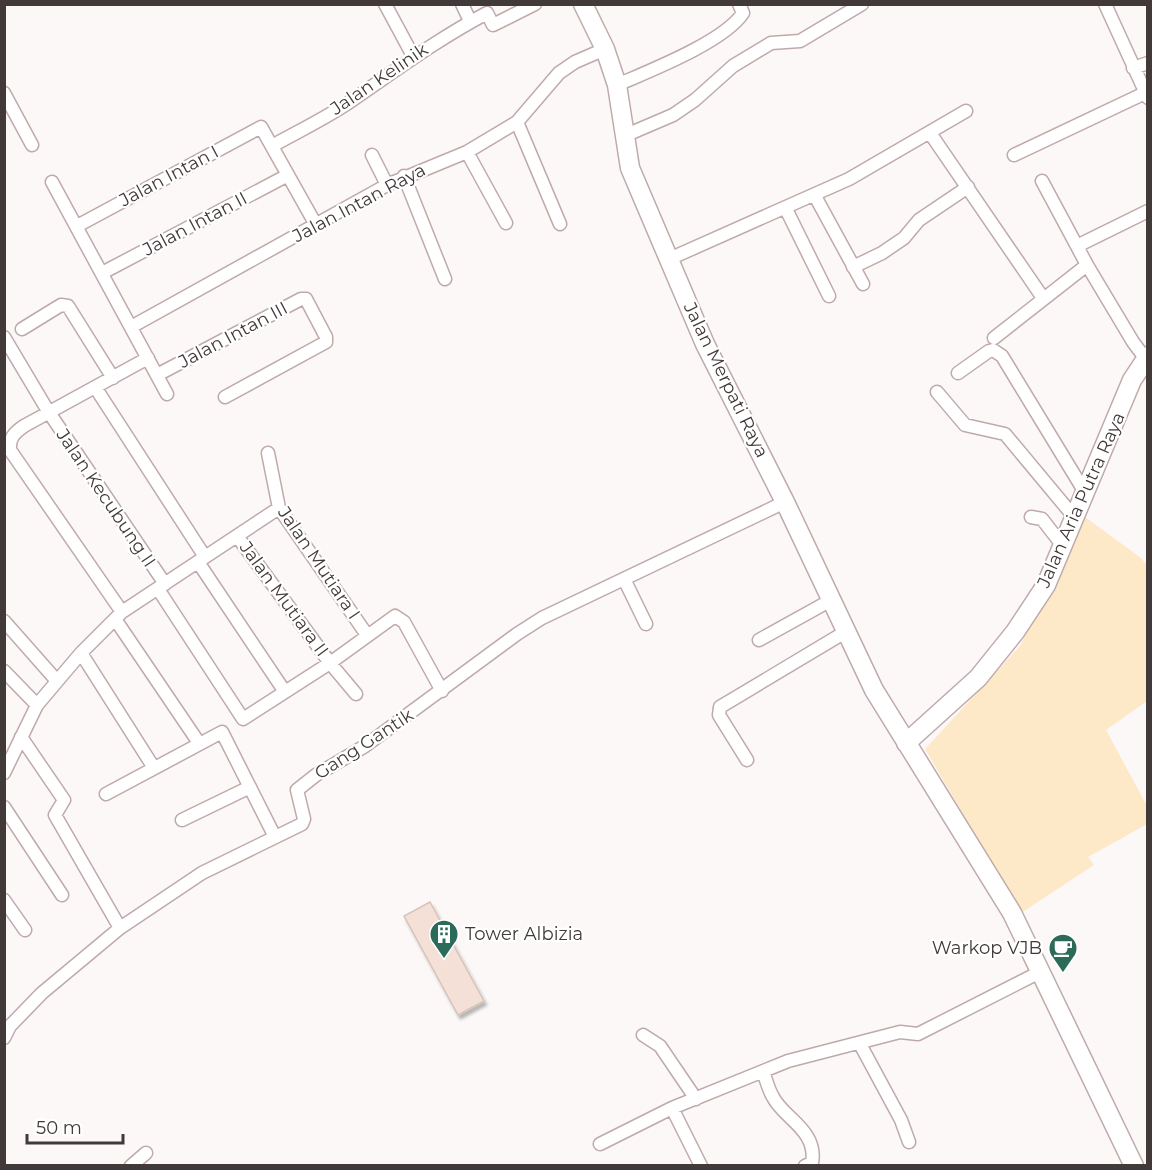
<svg xmlns="http://www.w3.org/2000/svg" width="1152" height="1170" font-family="Montserrat,sans-serif">
  <style>
    .green { fill: #fde8c7 }
    .building { fill: #f4e0d7; stroke: #d6c3ba; stroke-width: 1.5; filter: url(#shadow) }
    .lines { fill: none; stroke-linecap: round; stroke-linejoin: round }
    .street-casing { stroke: #bfaaab; stroke-width: 15 }
    .secondary-casing { stroke: #bfaaab; stroke-width: 21 }
    .street { stroke: #fff; stroke-width: 12 }
    .secondary { stroke: #fff; stroke-width: 18 }
    .labels { text-anchor: middle; dominant-baseline: central; stroke-width: 4.5; stroke-linejoin: round; paint-order: stroke }
    .street-label { font-size: 18px; fill: #423939; stroke: #fff }
    .poi-label { font-size: 18px; fill: #423939; stroke: #fff; text-anchor: start }
  </style>
  <defs>
    <filter id="shadow"><feDropShadow dx="2.5" dy="4" stdDeviation="1.5" flood-color="#0004"/></filter>
  </defs>
  <rect width="100%" height="100%" fill="#fcf8f8"/>
  <path class="green" d="M1085,517L1141,558L1148,567L1147,701L1106,730L1147,806V824L1088,857L1094,865L1021,913L925,749L1020,646Z"/>
  <path class="building" d="M430,902L484,1001L458,1015L404,916Z"/>
  <g class="lines">
    <g class="street-casing">
      <path id="street" d="M385,4L413,56
        M462,4L470,21
        M1105,4L1148,98
        M1133,68L1148,63
        M617,85C649,71 724,42 743,13L739,4
        M4,93L32,145
        M517,122L560,224
        M930,133L1043,298
        M624,136L673,115L695,100L733,66L771,43L800,41L862,4
        M272,146C297,132 324,119 348,103C395,71 436,40 487,13L493,25L535,4
        M467,152L506,223
        M372,155L387,185
        M1014,155L1145,93
        M404,176L445,279
        M1042,181L1079,250
        M52,182L167,394
        M815,196L863,284
        M786,209L829,296
        M77,226L261,127L316,225
        M669,259L849,179L966,111
        M1087,265L1133,342L1145,358
        M853,267L882,253L904,238L919,220L968,187
        M102,273L288,175
        M131,327L387,185L467,152L517,122L559,73L575,62L605,49
        M22,329L61,305L68,306L113,378
        M4,337L48,411L165,584
        M994,338L1087,265L1079,250L1081,244L1148,211
        M958,373L989,351L993,350L1002,356L1086,494
        M157,375L301,299H306L326,337V342L225,397
        M95,387L205,557
        M937,392L965,425L1005,434L1075,518
        M268,453L279,508L367,635
        M1031,517L1042,519L1063,546
        M237,536L330,663L356,694
        M198,562L285,692
        M625,581L646,624
        M158,589L243,719L330,663L395,616L404,622L442,691
        M122,612L10,450C9,438 14,433 24,426L148,358
        M115,619L199,743
        M4,621L57,681
        M759,640L833,599
        M81,653L154,768
        M4,671L37,705
        M21,737L64,800L55,815L120,928
        M747,760L719,715L720,707L847,631
        M4,773L37,705L81,653L122,612L279,508
        M106,794L222,732L275,837
        M4,807L62,895
        M182,820L250,787
        M4,900L25,930
        M643,1035L660,1046L696,1099
        M4,1038L10,1026L42,993L120,928L202,873L302,824L304,819L297,790L316,775L365,746L517,634L542,618L785,502
        M860,1044L901,1120L909,1142
        M763,1071C766,1079 768,1089 773,1097C783,1118 818,1130 812,1163L805,1166
        M672,1108L701,1166
        M600,1144L672,1108L788,1061L900,1032L918,1034L1040,972
        M131,1166L146,1153"/>
    </g>
    <g class="secondary-casing">
      <path id="secondary" d="M583,4L605,49L617,85L630,168L705,344L785,502L874,690L1012,913L1134,1166
        M906,743L978,678L1015,632L1046,585L1132,380L1148,356"/>
    </g>
    <use href="#street" class="street"/>
    <use href="#secondary" class="secondary"/>
  </g>
  <defs>
    <g id="building-pin" transform="scale(1.5)"><path d="M0 17L-7.5 6A9.5 9.5 0 1 1 7.5 6Z" fill="#2b6b59" stroke="#fff"/><path d="M-4-6H4V6H1V3H-1V6H-4ZM-2.5-4.3h1.7v1.8h-1.7ZM.8-4.3h1.7v1.8H.8ZM-2.5-1h1.7V.8h-1.7ZM.8-1h1.7V.8H.8Z" fill="#fff"/></g>
    <g id="cafe-pin" transform="scale(1.5)"><path d="M0 17L-7.5 6A9.5 9.5 0 1 1 7.5 6Z" fill="#2b6b59" stroke="#fff"/><path d="M-5.5-4.5H6V0H3Q3 3.5 0 3.5H-2.5Q-5.5 3.5-5.5 0ZM3-3.2v2h1.7v-2ZM-6 4.5H4V6H-6Z" fill="#fff"/></g>
  </defs>
  <g fill-rule="evenodd">
    <use href="#building-pin" x="444" y="934"/>
    <use href="#cafe-pin" x="1063" y="948"/>
  </g>
  <g class="labels">
    <g class="street-label">
      <text transform="translate(379 79) rotate(-34)">Jalan Kelinik</text>
      <text transform="translate(169 176) rotate(-28)">Jalan Intan I</text>
      <text transform="translate(359 203) rotate(-28)">Jalan Intan Raya</text>
      <text transform="translate(195 224) rotate(-28)">Jalan Intan II</text>
      <text transform="translate(233 335) rotate(-28)">Jalan Intan III</text>
      <text transform="translate(726 380) rotate(64)">Jalan Merpati Raya</text>
      <text transform="translate(106 498) rotate(56)">Jalan Kecubung II</text>
      <text transform="translate(1081 500) rotate(-66)">Jalan Aria Putra Raya</text>
      <text transform="translate(319 563) rotate(56)">Jalan Mutiara I</text>
      <text transform="translate(284 599) rotate(54)">Jalan Mutiara II</text>
      <text transform="translate(364 744) rotate(-33)">Gang Gantik</text>
    </g>
    <g class="poi-label">
      <text x="465" y="934">Tower Albizia</text>
      <text x="1042" y="948" text-anchor="end">Warkop VJB</text>
    </g>
  </g>
  <rect width="1152" height="1170" fill="none" stroke="#423939" stroke-width="12"/>
  <path d="M27 1134v9h96v-9" fill="none" stroke="#423939" stroke-width="3"/>
  <text x="36" y="1134" font-size="18" fill="#423939" stroke="#ffffff" stroke-width="4.5" paint-order="stroke">50 m</text>
</svg>
